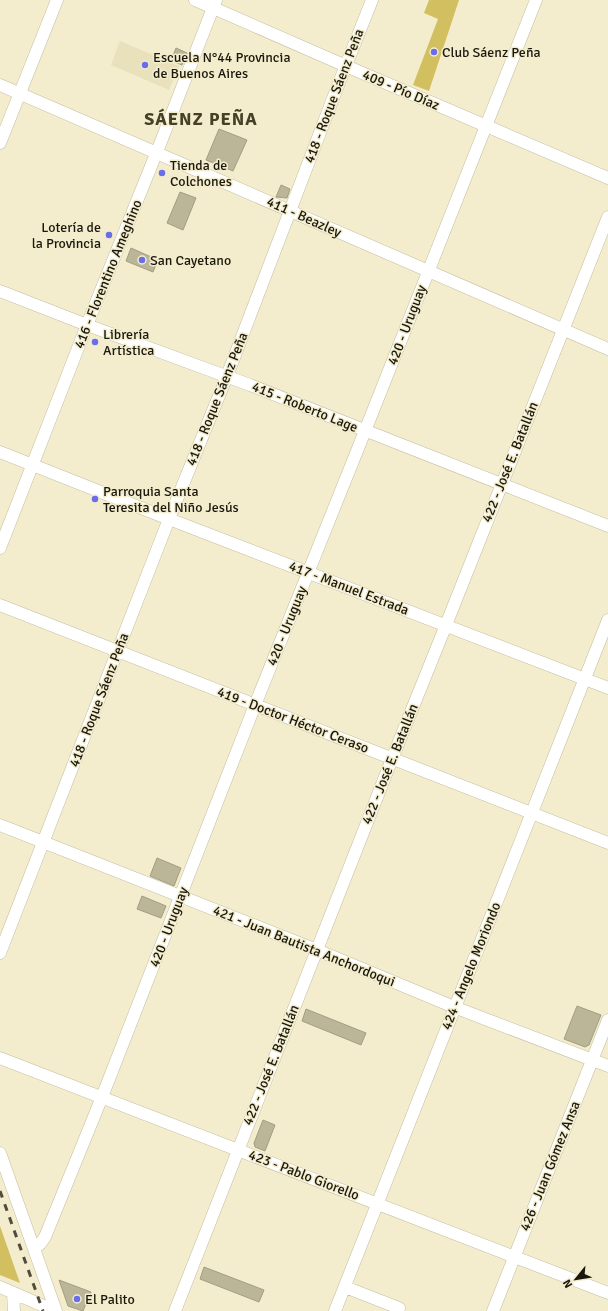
<svg xmlns="http://www.w3.org/2000/svg" width="608" height="1311" font-family="Signika,sans-serif">
  <style>
    .built { fill: #e9e1bb }
    .green { fill: #d2bf60 }
    .building { fill: #bcb699; stroke: #a39d81 }
    .lines { fill: none; stroke-linecap: round; stroke-linejoin: round }
    .minor-casing { stroke: #c3bd9f; stroke-width: 13 }
    .minor { stroke: #fff; stroke-width: 12 }
    .rail { stroke: #504d3d; stroke-width: 3; stroke-dasharray: 7 7; stroke-linecap: butt }
    .poi-dot { fill: #6a6de7; stroke: #f3edce; stroke-width: 1.5 }
    .labels { text-anchor: middle; dominant-baseline: central; stroke-width: 3; stroke-linejoin: round; paint-order: stroke }
    .poi-label { font-size: 14px; fill: #1a170c; stroke: #f3edce; text-anchor: start }
    .street-label { font-size: 14px; fill: #1a170c; stroke: #f3edce }
    .district-label { font-size: 18px; font-weight: bold; letter-spacing: 1px; fill: #454026; stroke: #f3edce }
  </style>
  <rect width="100%" height="100%" fill="#f3edce"/>
  <path class="built" d="M120,41L179,66L169,90L111,65Z"/>
  <path class="green" d="M429,0H459L429,91L413,85L438,19L424,13Z
    M0,1226L20,1283L0,1275Z"/>
  <path class="building" d="M176,48L187,53L182,65L172,61L174,56H173Z
    M219,129L247,140L233,171L206,160Z
    M281,185L290,189L287,198L276,197Z
    M180,192L196,198L183,230L167,223Z
    M131,248L158,260L153,272L126,261Z
    M157,858L181,868L174,886L150,876Z
    M142,896L166,906L161,918L137,909Z
    M577,1006L601,1015L589,1045L585,1047L564,1039Z
    M306,1009L366,1033L361,1045L302,1021Z
    M263,1120L275,1125L265,1151L255,1147L254,1143Z
    M204,1267L264,1290L259,1302L200,1279Z
    M59,1280L91,1292L83,1311L68,1306Z"/>
  <g class="lines">
    <g class="minor-casing">
      <path id="minor" d="M195,0L346,66L608,178
        M0,85L608,349
        M0,143L57,0
        M0,291L87,325L250,385L608,526
        M0,452L169,519L608,688
        M0,548L87,325L162,139L216,0
        M0,605L608,843
        M0,825L317,950L454,1007L608,1066
        M0,953L169,519L227,376L337,88L372,0
        M0,1058L608,1293
        M0,1153L56,1311
        M34,1249L40,1244L45,1237L102,1097L255,705L365,431L536,0
        M0,1287L55,1311
        M345,1287L399,1308
        M13,1293L14,1311
        M175,1311L392,759L446,625L608,217
        M335,1311L608,620
        M493,1311L608,1020"/>
    </g>
    <use href="#minor" class="minor"/>
    <path class="rail" d="M0,1191L43,1311"/>
  </g>
  <g class="poi-dot">
    <circle cx="434" cy="52" r="4"/>
    <circle cx="145" cy="65" r="4"/>
    <circle cx="162" cy="173" r="4"/>
    <circle cx="109" cy="235" r="4"/>
    <circle cx="142" cy="260" r="4"/>
    <circle cx="95" cy="342" r="4"/>
    <circle cx="95" cy="499" r="4"/>
    <circle cx="77" cy="1299" r="4"/>
  </g>
  <g class="labels">
    <g class="poi-label">
      <text x="442" y="52">Club Sáenz Peña</text>
      <text x="153" y="57">Escuela N°44 Provincia<tspan x="153" dy="16">de Buenos Aires</tspan></text>
      <text x="170" y="165">Tienda de<tspan x="170" dy="16">Colchones</tspan></text>
      <text x="101" y="227" text-anchor="end">Lotería de<tspan x="101" dy="16">la Provincia</tspan></text>
      <text x="150" y="260">San Cayetano</text>
      <text x="103" y="334">Librería<tspan x="103" dy="16">Artística</tspan></text>
      <text x="103" y="491">Parroquia Santa<tspan x="103" dy="16">Teresita del Niño Jesús</tspan></text>
      <text x="85" y="1299">El Palito</text>
    </g>
    <g class="street-label">
      <text transform="translate(401 90) rotate(23)">409 - Pío Díaz</text>
      <text transform="translate(334 96) rotate(-69)">418 - Roque Sáenz Peña</text>
      <text transform="translate(304 217) rotate(24)">411 - Beazley</text>
      <text transform="translate(108 274) rotate(-68)">416 - Florentino Ameghino</text>
      <text transform="translate(407 325) rotate(-69)">420 - Uruguay</text>
      <text transform="translate(217 399) rotate(-68)">418 - Roque Sáenz Peña</text>
      <text transform="translate(305 407) rotate(22)">415 - Roberto Lage</text>
      <text transform="translate(510 462) rotate(-68)">422 - José E. Batallán</text>
      <text transform="translate(349 588) rotate(21)">417 - Manuel Estrada</text>
      <text transform="translate(287 626) rotate(-68)">420 - Uruguay</text>
      <text transform="translate(99 700) rotate(-69)">418 - Roque Sáenz Peña</text>
      <text transform="translate(293 720) rotate(21)">419 - Doctor Héctor Ceraso</text>
      <text transform="translate(390 764) rotate(-68)">422 - José E. Batallán</text>
      <text transform="translate(169 927) rotate(-69)">420 - Uruguay</text>
      <text transform="translate(304 946) rotate(22)">421 - Juan Bautista Anchordoqui</text>
      <text transform="translate(471 966) rotate(-68)">424 - Angelo Moriondo</text>
      <text transform="translate(271 1065) rotate(-68)">422 - José E. Batallán</text>
      <text transform="translate(550 1166) rotate(-68)">426 - Juan Gómez Ansa</text>
      <text transform="translate(304 1175) rotate(21)">423 - Pablo Giorello</text>
    </g>
    <g class="district-label">
      <text x="201" y="119">SÁENZ PEÑA</text>
    </g>
  </g>
  <g transform="translate(576 1279) rotate(240)" stroke="#f3edce" stroke-width="3" paint-order="stroke">
  <path d="M0-3L7 15L0 10L-7 15Z" fill="#1a170c"/>
  <text y="-6" font-size="11" font-weight="bold" text-anchor="middle" fill="#1a170c">N</text>
  </g>
</svg>
